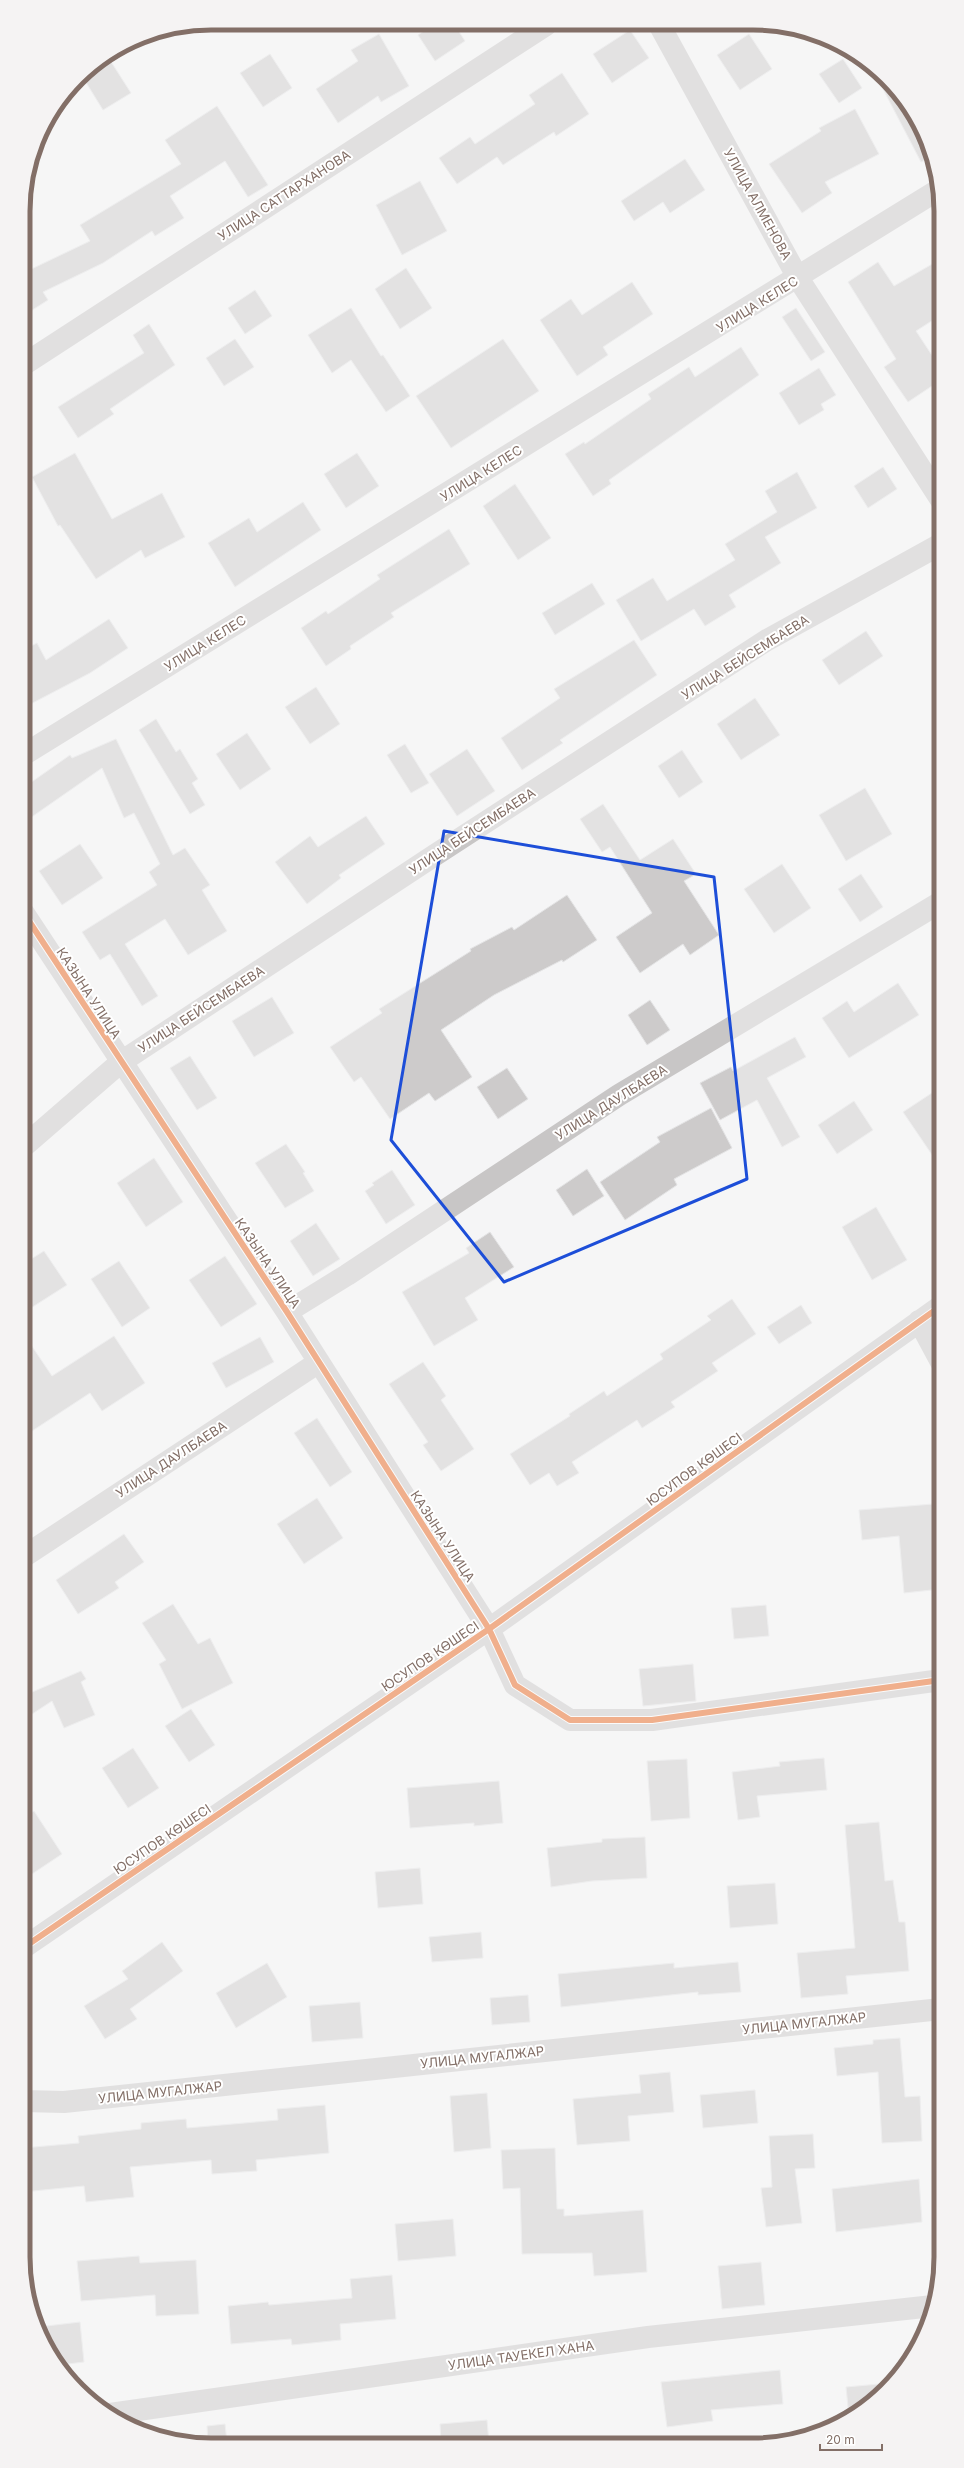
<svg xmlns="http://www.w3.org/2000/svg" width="964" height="2468" font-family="Inter,sans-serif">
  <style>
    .building { fill: #cdcbcb; stroke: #e4e4e5 }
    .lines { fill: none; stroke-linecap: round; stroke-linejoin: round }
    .minor { stroke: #c8c6c6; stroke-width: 22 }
    .cycleway-casing { stroke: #fff; stroke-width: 8 }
    .cycleway { stroke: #e8590c; stroke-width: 6 }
    .marked { fill: none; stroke: #1d4ed8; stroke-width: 3; stroke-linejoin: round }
    .labels { text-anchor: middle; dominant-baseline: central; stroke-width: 4; stroke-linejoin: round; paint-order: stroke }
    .street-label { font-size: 13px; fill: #836f67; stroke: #fff }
    .rim { fill: none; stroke: #836f67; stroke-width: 5 }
  </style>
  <rect width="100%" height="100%" fill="#f5f5f6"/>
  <path class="building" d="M434,24H454L465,41L435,61L418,35Z
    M630,30L649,58L612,83L593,54Z
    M379,34L409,86L381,102L378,96L338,123L316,89L358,61L351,50Z
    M749,34L772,69L740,90L717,55Z
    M270,54L292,88L263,107L240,73Z
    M108,57L131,93L103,110L82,76L87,70Z
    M843,59L862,88L839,103L819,74Z
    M562,73L589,114L556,136L554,132L503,165L497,157L457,184L439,158L470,137L475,144L535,104L529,95Z
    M891,84L916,117L932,157L921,162L883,89Z
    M217,106L268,185L248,197L225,161L170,196L184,218L155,236L152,231L103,263L43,292L48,300L23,316V273L90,241L80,225L181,164L165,140Z
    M855,109L879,154L825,182L832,193L802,213L769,164L821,131L819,128Z
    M685,159L705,190L670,213L663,202L634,221L621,201Z
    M420,181L447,231L402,255L376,205Z
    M941,259V315L916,331L941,369V380L908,402L884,367L896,359L848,282L878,262L894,286Z
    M406,268L432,308L400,329L375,289Z
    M632,282L653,314L603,347L608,355L577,376L540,320L571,299L582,315Z
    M255,290L272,316L245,334L228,308Z
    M351,308L381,356L383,355L410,396L386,412L351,360L332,373L308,335Z
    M796,308L825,352L811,361L782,317Z
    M149,324L175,365L110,409L114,414L78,438L58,407L144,353L133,335Z
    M235,339L254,367L224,386L206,358Z
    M503,339L539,391L451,448L416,396Z
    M741,347L759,375L609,480L611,484L593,496L565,454L584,442L585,444L651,399L648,394L689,367L695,377Z
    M819,368L836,395L821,404L824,410L799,425L779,393Z
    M75,453L112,519L162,493L185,537L145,558L141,550L96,579L60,525L58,526L32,477Z
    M357,453L379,486L346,508L324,474Z
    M883,467L897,489L868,508L854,486Z
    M797,472L817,508L765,537L781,563L729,595L736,607L705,626L694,609L641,641L616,600L653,578L667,601L735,560L725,544L777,512L765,491Z
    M515,484L551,538L518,560L483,506Z
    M303,502L321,530L235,587L208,543L249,518L257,532Z
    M449,529L470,564L391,613L394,617L350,646L351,649L326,666L301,628L326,611L328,614L380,579L377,575Z
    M592,583L605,604L555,635L542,613Z
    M109,619L128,648L90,673L23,708V650L37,643L46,660Z
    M866,631L883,656L839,685L822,660Z
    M634,640L657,675L560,740L563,743L522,770L501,738L560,698L554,689Z
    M316,687L340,724L310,744L285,707Z
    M755,698L780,735L741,760L717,724Z
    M156,719L176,752L180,749L198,779L192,783L205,805L190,814L139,730Z
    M247,733L271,769L240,790L216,754Z
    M116,739L173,855L185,848L210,885L202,890L227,931L188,955L165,919L125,944L158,996L142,1006L110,954L100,960L82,932L157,885L149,872L160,864L134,813L124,818L102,768L23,823V788L70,755L72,758Z
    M405,744L429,783L411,793L387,755Z
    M467,749L495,791L457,816L429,774Z
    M682,750L703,782L679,798L658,766Z
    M865,788L892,834L846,861L819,815Z
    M603,804L640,860L673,839L696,874L684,881L719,935L690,955L683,944L640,973L616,937L652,913L610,847L602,852L580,819Z
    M366,816L385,844L339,875L341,878L307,904L275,862L310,836L318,847Z
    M80,844L103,878L62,905L39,871Z
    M782,864L811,908L774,933L744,889Z
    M861,874L883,907L860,922L838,889Z
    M567,895L597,940L563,962L562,960L494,995L441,1030L472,1077L435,1101L429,1093L390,1119L361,1077L354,1082L330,1047L382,1013L379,1009L471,951L470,949L512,927L514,930Z
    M898,983L919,1015L849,1058L822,1018L847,1001L854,1012Z
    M272,997L294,1033L254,1057L232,1021Z
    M650,1000L670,1030L647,1045L628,1015Z
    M795,1037L806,1057L767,1078L800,1137L782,1147L757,1100L720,1120L700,1083L731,1067L733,1071Z
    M190,1056L217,1098L197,1110L170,1068Z
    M507,1068L528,1099L498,1119L477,1087Z
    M941,1087V1168L903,1112Z
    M854,1101L873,1130L837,1154L818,1125Z
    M711,1108L732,1148L674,1179L677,1185L625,1220L600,1182L660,1142L657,1137Z
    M286,1144L305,1172L303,1173L314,1191L285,1208L255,1163Z
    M154,1158L183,1202L146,1227L117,1183Z
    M587,1169L604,1196L573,1216L556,1190Z
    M392,1170L415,1205L386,1224L365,1191L374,1185L372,1183Z
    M876,1207L907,1260L872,1280L842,1227Z
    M316,1223L340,1259L313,1276L290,1241Z
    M490,1232L514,1267L465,1298L478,1320L434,1346L402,1292L469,1253L466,1248Z
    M44,1251L67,1285L23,1313V1264Z
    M225,1256L257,1304L221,1327L189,1280Z
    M119,1261L150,1308L122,1327L91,1279Z
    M732,1299L756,1334L712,1363L718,1371L671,1402L675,1407L642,1428L637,1420L572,1462L579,1473L557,1486L549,1473L530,1485L510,1454L570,1416L569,1414L604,1391L607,1396L663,1359L660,1354L711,1320L707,1316Z
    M801,1305L812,1323L779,1344L767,1327Z
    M23,1333L52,1376L114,1336L145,1383L102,1411L90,1393L32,1431L23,1418Z
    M260,1337L274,1362L226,1388L212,1363Z
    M423,1362L446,1396L441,1400L474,1449L441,1471L423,1445L428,1442L389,1384Z
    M317,1418L352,1472L330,1487L294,1433Z
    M317,1498L343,1538L304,1564L277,1524Z
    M933,1504L941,1589L904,1593L899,1536L862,1540L859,1510Z
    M124,1534L144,1562L115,1582L119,1588L78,1614L56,1580Z
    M173,1604L198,1644L210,1638L233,1683L182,1709L159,1664L166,1660L142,1623Z
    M766,1605L769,1636L734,1639L731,1608Z
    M693,1664L696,1701L643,1706L639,1669Z
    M81,1671L86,1679L81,1682L95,1715L64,1728L52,1701L23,1720V1696Z
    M191,1709L215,1745L189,1762L165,1726Z
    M133,1748L159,1788L128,1808L102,1768Z
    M824,1758L827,1790L757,1796L760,1817L738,1820L732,1772L780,1766L779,1762Z
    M687,1759L690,1818L651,1821L647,1761Z
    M499,1781L503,1823L474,1826V1823L410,1828L407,1788Z
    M34,1811L62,1854L23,1880V1818Z
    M879,1822L885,1881L893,1880L899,1922H905L909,1971L846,1976L848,1994L801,1998L797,1953L855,1948L845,1825Z
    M645,1837L647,1878L592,1881L551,1887L547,1848L602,1842V1839Z
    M420,1868L423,1904L378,1908L375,1872Z
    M775,1883L778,1924L730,1928L727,1886Z
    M481,1932L483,1958L432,1962L429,1937Z
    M162,1942L183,1971L130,2009L137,2019L105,2039L84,2006L128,1979L122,1971Z
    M738,1962L741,1992L698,1995V1992L561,2007L558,1974L674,1963V1968Z
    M267,1963L287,1997L236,2028L216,1993Z
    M528,1995L530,2022L492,2025L490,1998Z
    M360,2002L363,2038L312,2042L309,2006Z
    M900,2038L905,2097L920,2096L922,2141L882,2143L878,2072L837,2076L834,2048L873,2044V2040Z
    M670,2072L674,2112L628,2116L630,2141L577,2145L573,2099L641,2093L639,2075Z
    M755,2090L758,2123L703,2128L700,2095Z
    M487,2093L491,2148L454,2152L450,2096Z
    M325,2105L329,2153L256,2160L257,2171L212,2174L211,2160L130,2167L134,2197L86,2202L84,2186L23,2192V2148L79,2143L78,2136L141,2129V2123L186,2119L187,2128L278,2120L277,2109Z
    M813,2134L815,2168L795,2169L802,2223L766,2227L761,2188L772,2187L769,2136Z
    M555,2148L557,2209H564V2216L643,2210L647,2272L594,2276L592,2253L522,2254L520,2188L503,2189L501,2150Z
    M919,2179L922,2222L836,2232L832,2189Z
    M453,2219L456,2256L398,2261L395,2224Z
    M139,2256L140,2263L196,2260L199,2314L156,2316L155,2295L81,2301L77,2261Z
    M761,2262L765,2305L722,2309L718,2266Z
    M392,2275L396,2319L340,2324L341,2340L292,2345L291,2339L231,2344L228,2306L268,2302L269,2305L352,2298L350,2279Z
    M80,2322L84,2362L60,2365L48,2351L38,2327Z
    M780,2370L783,2404L711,2410L713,2421L667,2427L661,2382Z
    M890,2383L857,2413L849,2417L846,2387Z
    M487,2420L489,2443H441L440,2424Z
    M225,2424L227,2442H208L207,2426Z"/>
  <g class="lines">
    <path class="minor" d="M660,26L798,278L941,500
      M23,365L546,25
      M23,755L938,190
      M23,912L287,1312L489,1629L515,1685L570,1720H652L941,1680
      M23,1147L121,1062L435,855L767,640L941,544
      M287,1312L347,1275L619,1095L941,902
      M919,1321L941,1362
      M23,1557L319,1362
      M23,1948L489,1629L941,1306
      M23,2101L64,2102L941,2009
      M110,2414L648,2337L933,2306"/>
    <g class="cycleway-casing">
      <path id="cycleway" d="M23,912L287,1312L489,1629L515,1685L570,1720H652L941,1680
        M23,1948L489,1629L941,1306"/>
    </g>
    <use href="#cycleway" class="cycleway"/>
  </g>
  <path d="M0 0H964V2468H0ZM444,831L714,877L747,1179L504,1282L391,1140Z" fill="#f5f5f6" fill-opacity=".55" fill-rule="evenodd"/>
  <path class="marked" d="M444,831L714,877L747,1179L504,1282L391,1140Z"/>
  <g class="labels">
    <g class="street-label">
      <text transform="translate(284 195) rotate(-33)">УЛИЦА САТТАРХАНОВА</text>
      <text transform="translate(758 204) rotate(61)">УЛИЦА АЛМЕНОВА</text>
      <text transform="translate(757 304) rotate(-32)">УЛИЦА КЕЛЕС</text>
      <text transform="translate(481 473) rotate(-32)">УЛИЦА КЕЛЕС</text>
      <text transform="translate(205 643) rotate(-32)">УЛИЦА КЕЛЕС</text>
      <text transform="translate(745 657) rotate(-32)">УЛИЦА БЕЙСЕМБАЕВА</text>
      <text transform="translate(472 831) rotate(-33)">УЛИЦА БЕЙСЕМБАЕВА</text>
      <text transform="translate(89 993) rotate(57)">КАЗЫНА УЛИЦА</text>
      <text transform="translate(201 1009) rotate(-33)">УЛИЦА БЕЙСЕМБАЕВА</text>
      <text transform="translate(611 1102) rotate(-32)">УЛИЦА ДАУЛБАЕВА</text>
      <text transform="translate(268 1263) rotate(56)">КАЗЫНА УЛИЦА</text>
      <text transform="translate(171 1459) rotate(-33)">УЛИЦА ДАУЛБАЕВА</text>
      <text transform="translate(694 1469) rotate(-36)">ЮСУПОВ КӨШЕСІ</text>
      <text transform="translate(443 1536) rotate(57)">КАЗЫНА УЛИЦА</text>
      <text transform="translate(430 1656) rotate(-34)">ЮСУПОВ КӨШЕСІ</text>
      <text transform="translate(162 1839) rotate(-34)">ЮСУПОВ КӨШЕСІ</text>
      <text transform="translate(804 2023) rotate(-6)">УЛИЦА МУГАЛЖАР</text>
      <text transform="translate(482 2057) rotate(-6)">УЛИЦА МУГАЛЖАР</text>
      <text transform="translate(160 2092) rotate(-6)">УЛИЦА МУГАЛЖАР</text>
      <text transform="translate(521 2355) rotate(-8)">УЛИЦА ТАУЕКЕЛ ХАНА</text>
    </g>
  </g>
  <path d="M0 0H964V2468H0ZM211 30H753A181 181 0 0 1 934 211V2257A181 181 0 0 1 753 2438H211A181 181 0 0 1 30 2257V211A181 181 0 0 1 211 30Z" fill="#f5f3f3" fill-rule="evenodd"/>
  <path class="rim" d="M211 30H753A181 181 0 0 1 934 211V2257A181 181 0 0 1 753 2438H211A181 181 0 0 1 30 2257V211A181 181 0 0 1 211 30Z"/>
  <path d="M820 2444v6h62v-6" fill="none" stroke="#836f67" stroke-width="2"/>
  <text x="826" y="2444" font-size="12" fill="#836f67" stroke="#ffffff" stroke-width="3" paint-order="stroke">20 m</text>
</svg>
